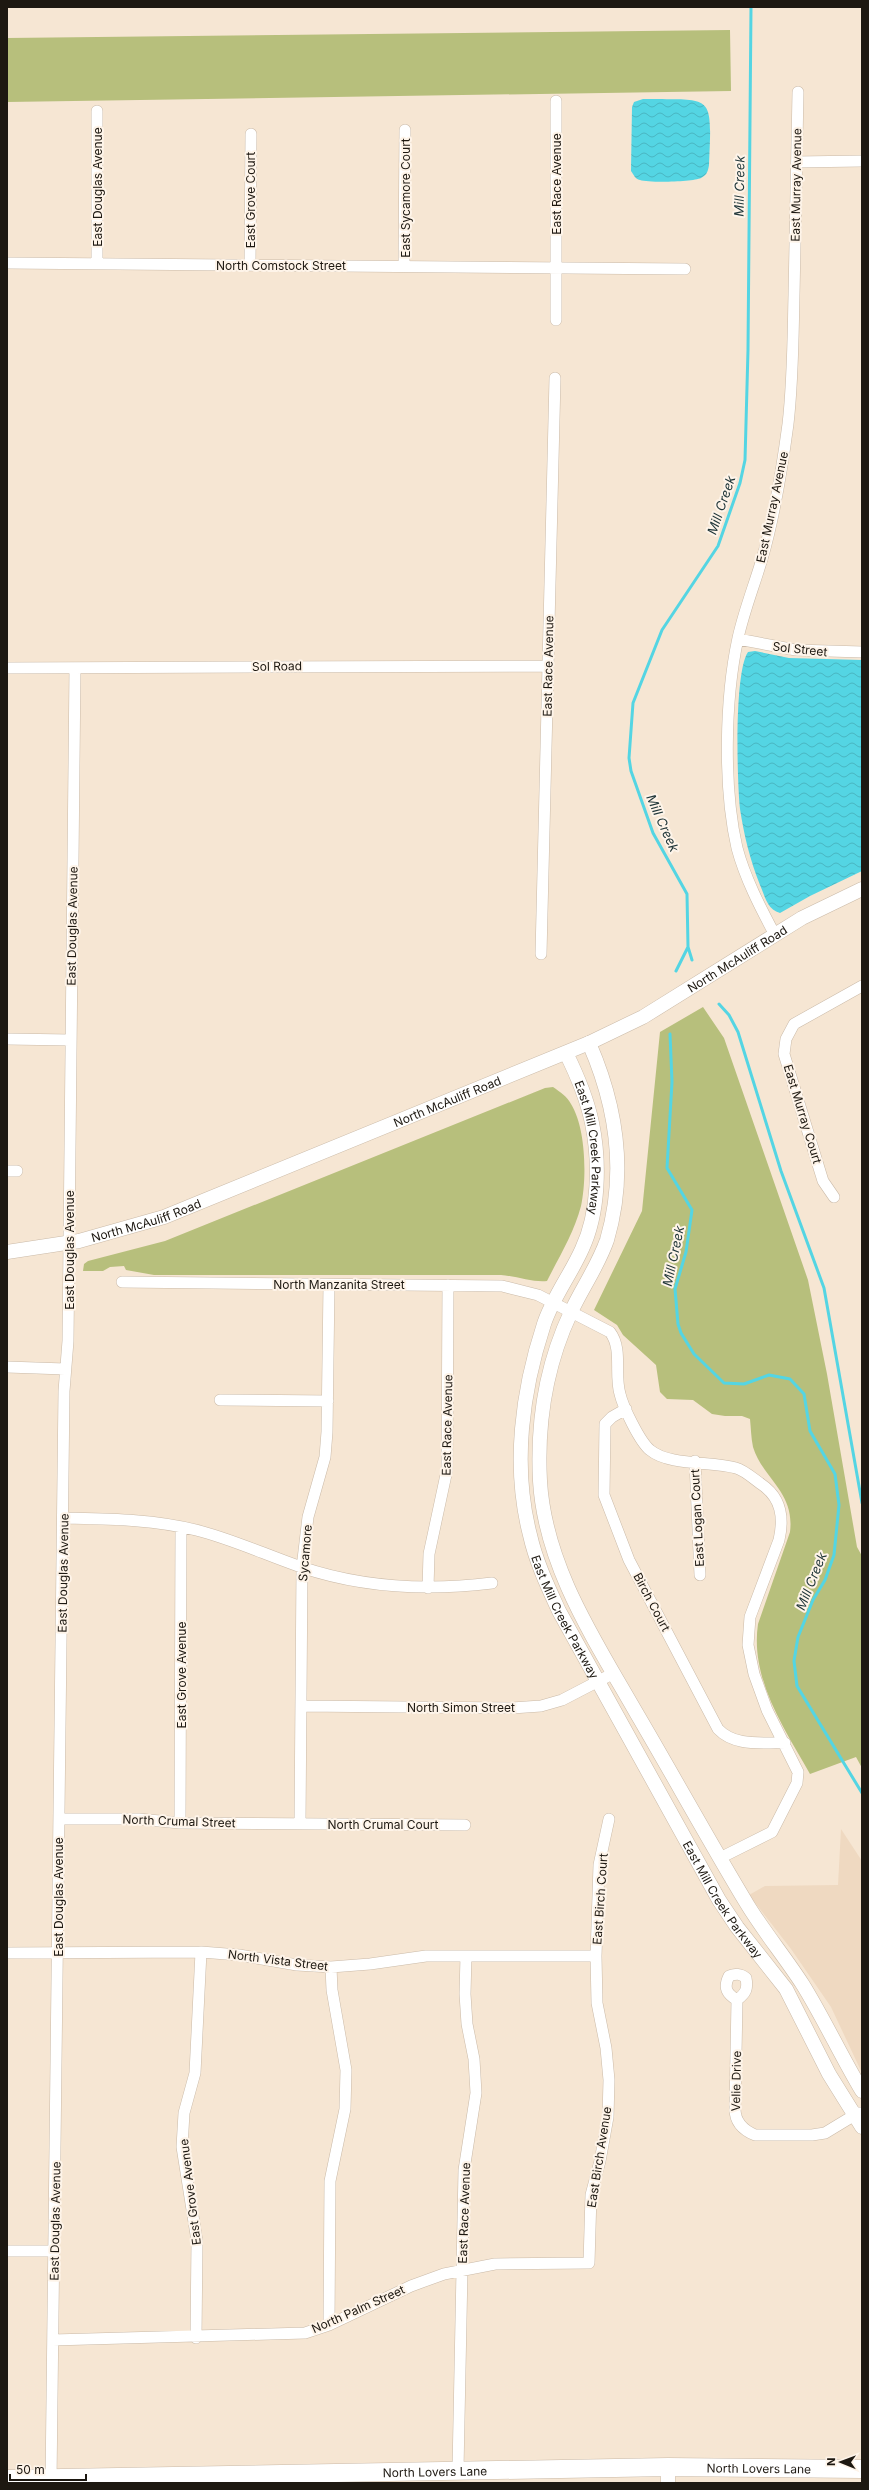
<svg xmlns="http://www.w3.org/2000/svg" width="869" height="2490" font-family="Inter,sans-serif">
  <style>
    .built { fill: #efd9c1 }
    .grass { fill: #b7bf7c }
    .water { fill: url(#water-waves) }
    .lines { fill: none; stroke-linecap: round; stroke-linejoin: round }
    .stream { stroke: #54d5e3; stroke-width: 3 }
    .minor-casing { stroke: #cabaa8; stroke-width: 12 }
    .tertiary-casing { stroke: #cabaa8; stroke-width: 15 }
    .primary-casing { stroke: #cabaa8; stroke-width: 19 }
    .minor { stroke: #fff; stroke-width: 11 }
    .tertiary { stroke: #fff; stroke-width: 14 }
    .primary { stroke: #fff; stroke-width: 18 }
    .labels { text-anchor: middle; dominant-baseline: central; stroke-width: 4; stroke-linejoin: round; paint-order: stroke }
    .street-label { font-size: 12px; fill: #1d1811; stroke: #fef4e9 }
    .water-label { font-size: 13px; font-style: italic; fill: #203639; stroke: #fef4e9 }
  </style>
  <defs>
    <pattern id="water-waves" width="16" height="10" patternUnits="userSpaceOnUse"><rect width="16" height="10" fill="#54d5e3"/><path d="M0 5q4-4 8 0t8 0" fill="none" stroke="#49b6c2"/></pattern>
  </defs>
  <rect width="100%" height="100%" fill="#f6e6d3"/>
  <path class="built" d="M841,1829L862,1861V2073L831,2007L791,1949L749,1895L765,1886L838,1885Z"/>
  <path class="grass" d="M730,30L731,91L7,102V38Z
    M703,1007L724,1038L808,1280L827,1374L857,1547L862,1556V1768L856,1757L810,1774C784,1728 750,1679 758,1624L790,1532C795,1492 763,1479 753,1447C751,1438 751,1428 750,1419L742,1416H725L712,1414L693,1400L667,1399L660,1392L656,1365L623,1335L617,1325L594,1310L642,1211L660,1032Z
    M553,1087C560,1092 567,1096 571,1104C586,1128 587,1178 581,1206C574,1233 559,1257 547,1281C535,1283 515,1276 501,1275H154L126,1270L124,1266L110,1267L103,1271H83L84,1264L88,1261L165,1241L545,1088Z"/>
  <path class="water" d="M643,99C714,100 712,92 709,165C708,171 707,175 701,178C693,182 649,183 640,180C635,179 634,175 631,171L632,107L634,102Z
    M755,651L789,658L862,660V871L810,896L780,913C767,910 765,896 760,885C750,860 744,835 740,809C737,781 734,672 748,652Z"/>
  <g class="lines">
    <path class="stream" d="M688,947L692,960
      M676,971L688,947L687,894L653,833L631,771L629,758L633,703L662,630L718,546L740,483L745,460L748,350L751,7
      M719,1004L729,1015L738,1032L781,1171L824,1288L862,1503
      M670,1034L672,1082L667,1168L692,1210L686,1252L675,1289L678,1324L681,1333L694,1354L724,1383L744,1384L769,1375L790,1379L804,1394L810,1431L835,1474L839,1505L834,1555L825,1580L813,1600L798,1637L794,1661L797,1686L862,1793"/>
    <g class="minor-casing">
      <path id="minor" d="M797,162L862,161
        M7,263L685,269
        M97,264V111
        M250,265L251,134
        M404,266L405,130
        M556,320V101
        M738,639L796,650L862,652
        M7,668L548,666
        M775,935C760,907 745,878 737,848C723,787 725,698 738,638C744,611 754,586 762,559C775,515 782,469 788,424C793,381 793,338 794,295C795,227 797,160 798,92
        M541,954L555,378
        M7,1039L70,1040
        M7,1171H17
        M834,1197L823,1181L784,1054L786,1039L794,1024L862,986
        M122,1282L502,1286L538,1295L610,1332C623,1349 614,1374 620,1394C623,1407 640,1442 650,1450C669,1466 712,1461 736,1468C744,1470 754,1479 761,1484C782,1498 784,1518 779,1540L750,1617L748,1645L754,1674L767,1710L798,1772L797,1783L772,1832L720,1858
        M7,1367L65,1369
        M220,1400L328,1401
        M626,1409L612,1417L605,1424L604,1495L629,1560L718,1729C735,1747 762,1742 785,1743
        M695,1461L700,1575
        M64,1518C108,1519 152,1519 196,1530C232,1539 266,1555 301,1567C363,1588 427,1591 492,1583
        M428,1588L429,1554L447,1470L448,1285
        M301,1706L512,1708L541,1706L562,1700L614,1673
        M59,1819H139L180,1823L465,1825
        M180,1823L181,1527
        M300,1824L302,1568L308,1517L325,1457L327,1432L329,1285
        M7,1953L201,1952L239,1955L297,1965L331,1967L370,1964L426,1956H596
        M737,2000C727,1994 723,1988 729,1976C736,1974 740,1973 746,1978C748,1989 746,1993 737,2000L735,2109C735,2122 743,2130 755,2135H812L825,2133L858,2113H862
        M7,2251H55
        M329,2325L330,2181L345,2109L346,2070L332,1990L331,1967
        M196,2338L197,2241L182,2147L184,2113L195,2073L201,1952
        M53,2340L305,2333L329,2325L411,2286L444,2274L495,2264L589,2263L591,2195L600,2161L608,2117L609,2080L606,2048L597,2003L596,1956L599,1865L609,1819
        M458,2470L464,2170L476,2093L474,2059L467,2024L465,1994L466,1956
        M51,2483L64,1391L68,1341L75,668"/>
    </g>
    <g class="tertiary-casing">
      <g id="tertiary">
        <path d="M589,1043C617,1107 627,1172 607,1240C598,1266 582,1288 571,1312C546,1365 537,1424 540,1481C545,1567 596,1642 637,1714C674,1777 709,1841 747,1904C764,1932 785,1957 803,1985C824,2019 841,2056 862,2091"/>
        <path id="s1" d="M566,1053C577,1075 587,1099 592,1123C600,1162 599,1213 582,1249C571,1274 553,1297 544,1324C522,1391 512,1466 530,1535C536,1562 548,1587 559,1611L719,1900L737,1927L786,1989L829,2074L862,2127"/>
        <path id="s2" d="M7,1252L79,1241L164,1217L589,1043L643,1017L802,918L862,889"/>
        <path d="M668,2467V2483"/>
      </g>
    </g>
    <g class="primary-casing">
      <g id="primary">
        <path id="s3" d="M7,2479L668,2467L862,2469"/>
      </g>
    </g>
    <use href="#minor" class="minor"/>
    <use href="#tertiary" class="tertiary"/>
    <use href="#primary" class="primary"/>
  </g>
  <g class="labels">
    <g class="street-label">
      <text transform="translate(556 184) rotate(-90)">East Race Avenue</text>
      <text transform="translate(796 185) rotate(-89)">East Murray Avenue</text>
      <text transform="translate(97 187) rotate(-90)">East Douglas Avenue</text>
      <text transform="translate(405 198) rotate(-90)">East Sycamore Court</text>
      <text transform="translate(250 200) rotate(-90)">East Grove Court</text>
      <text x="281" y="265">North Comstock Street</text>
      <text transform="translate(772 507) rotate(-78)">East Murray Avenue</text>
      <text transform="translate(800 649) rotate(6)">Sol Street</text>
      <text transform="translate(277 666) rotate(-1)">Sol Road</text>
      <text transform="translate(548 666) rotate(-89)">East Race Avenue</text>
      <text transform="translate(72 926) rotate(-89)">East Douglas Avenue</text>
      <text stroke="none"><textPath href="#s2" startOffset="791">North McAuliff Road</textPath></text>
      <text stroke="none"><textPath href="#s2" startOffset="467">North McAuliff Road</textPath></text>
      <text transform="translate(803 1114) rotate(73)">East Murray Court</text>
      <text stroke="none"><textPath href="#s1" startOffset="99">East Mill Creek Parkway</textPath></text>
      <text stroke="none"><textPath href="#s2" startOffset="143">North McAuliff Road</textPath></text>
      <text transform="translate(69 1250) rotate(-90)">East Douglas Avenue</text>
      <text x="339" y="1284">North Manzanita Street</text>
      <text transform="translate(447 1425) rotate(-89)">East Race Avenue</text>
      <text transform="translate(697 1518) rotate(-93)">East Logan Court</text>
      <text transform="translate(305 1553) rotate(-85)">Sycamore</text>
      <text transform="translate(63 1573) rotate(-89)">East Douglas Avenue</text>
      <text transform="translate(652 1602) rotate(62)">Birch Court</text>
      <text stroke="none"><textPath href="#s1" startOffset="591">East Mill Creek Parkway</textPath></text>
      <text transform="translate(181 1675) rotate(-90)">East Grove Avenue</text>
      <text x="461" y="1707">North Simon Street</text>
      <text transform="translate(179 1821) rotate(2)">North Crumal Street</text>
      <text x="383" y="1824">North Crumal Court</text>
      <text transform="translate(58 1897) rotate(-90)">East Douglas Avenue</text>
      <text transform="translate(600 1899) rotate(-86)">East Birch Court</text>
      <text stroke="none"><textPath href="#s1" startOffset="915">East Mill Creek Parkway</textPath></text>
      <text transform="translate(278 1960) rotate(7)">North Vista Street</text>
      <text transform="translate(736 2081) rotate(-89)">Velie Drive</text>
      <text transform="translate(599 2157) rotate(-81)">East Birch Avenue</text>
      <text transform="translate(190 2192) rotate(-97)">East Grove Avenue</text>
      <text transform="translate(464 2213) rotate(-88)">East Race Avenue</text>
      <text transform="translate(55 2221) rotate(-89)">East Douglas Avenue</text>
      <text transform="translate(358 2309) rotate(-24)">North Palm Street</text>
      <text stroke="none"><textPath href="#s3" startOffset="752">North Lovers Lane</textPath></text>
      <text stroke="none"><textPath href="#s3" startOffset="428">North Lovers Lane</textPath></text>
    </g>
    <g class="water-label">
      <text transform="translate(739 186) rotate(-89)">Mill Creek</text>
      <text transform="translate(721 505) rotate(-71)">Mill Creek</text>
      <text transform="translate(663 823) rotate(66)">Mill Creek</text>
      <text transform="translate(673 1256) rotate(-78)">Mill Creek</text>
      <text transform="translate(811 1581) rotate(-68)">Mill Creek</text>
    </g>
  </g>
  <rect width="869" height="2490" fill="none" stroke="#1d1811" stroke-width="16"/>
  <g transform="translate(841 2462) rotate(271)" stroke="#fef4e9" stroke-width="3" paint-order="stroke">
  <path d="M0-3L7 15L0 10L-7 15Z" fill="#1d1811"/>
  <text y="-6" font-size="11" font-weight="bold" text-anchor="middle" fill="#1d1811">N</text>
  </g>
  <path d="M10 2474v6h76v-6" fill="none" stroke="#1d1811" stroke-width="2"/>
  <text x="16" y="2474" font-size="12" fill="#1d1811" stroke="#fef4e9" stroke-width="3" paint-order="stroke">50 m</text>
</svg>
